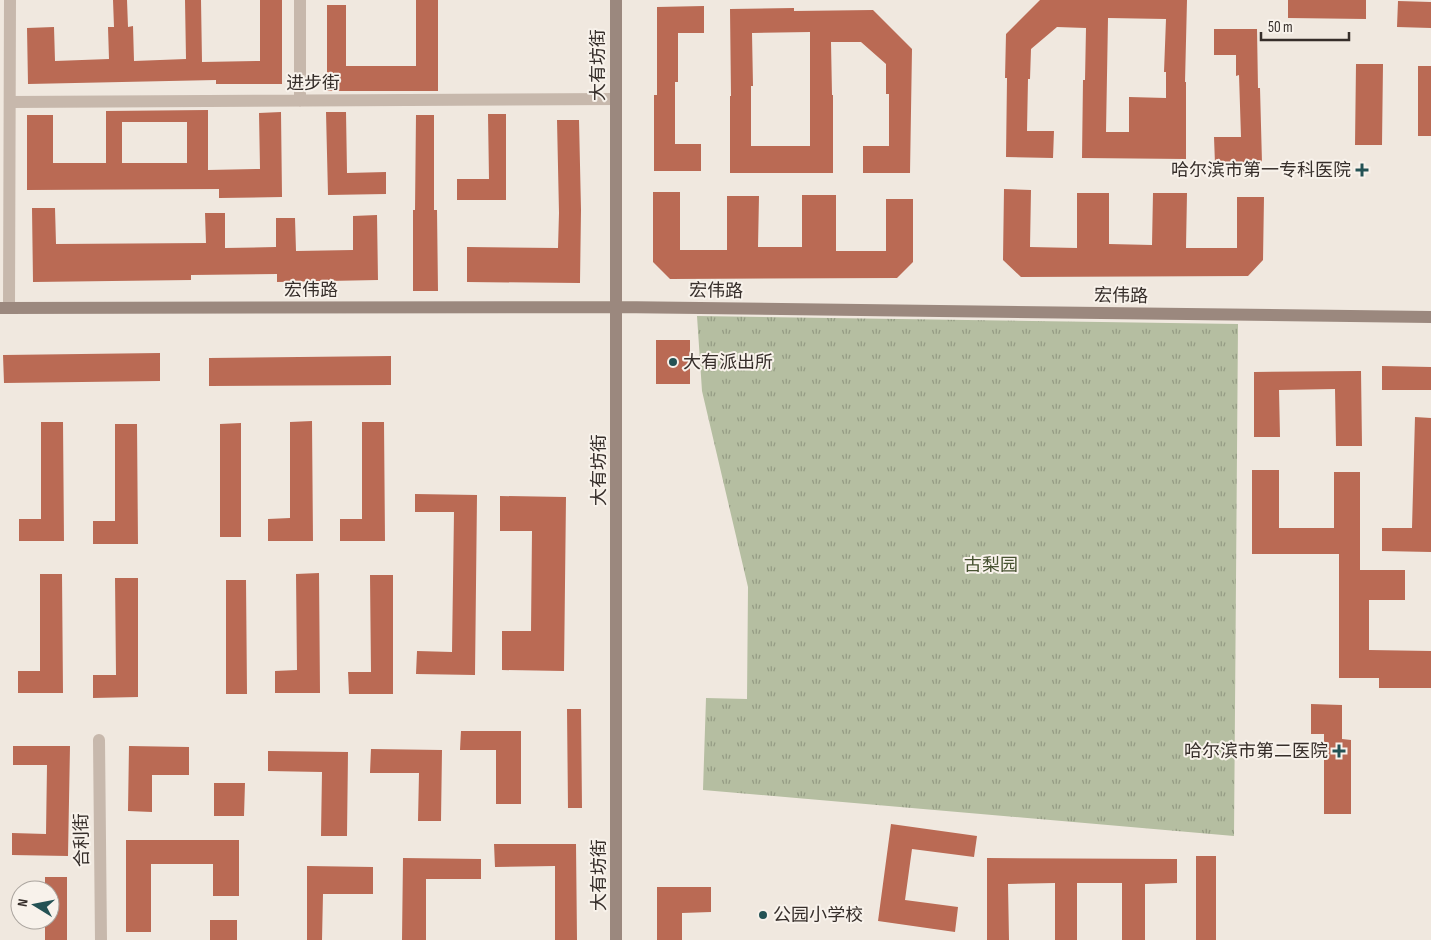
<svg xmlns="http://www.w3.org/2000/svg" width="1431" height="940" font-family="'Sofia Sans Condensed','Noto Sans SC',sans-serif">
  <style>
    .park { fill: url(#park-tufts) }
    .building { fill: #ba6a54; fill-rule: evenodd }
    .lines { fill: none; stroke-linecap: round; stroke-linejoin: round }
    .tertiary { stroke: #c7b8ac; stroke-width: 12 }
    .secondary { stroke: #9b887e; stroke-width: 12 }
    .poi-dot { fill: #245254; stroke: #f8f2eb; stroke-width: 2 }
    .labels { text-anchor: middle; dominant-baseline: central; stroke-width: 4; stroke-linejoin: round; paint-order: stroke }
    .street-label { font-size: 18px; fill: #362e2a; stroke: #f8f2eb }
    .poi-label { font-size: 18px; fill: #362e2a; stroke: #f8f2eb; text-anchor: end }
    .park-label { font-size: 18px; fill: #475231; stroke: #f8f2eb }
  </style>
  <defs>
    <pattern id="park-tufts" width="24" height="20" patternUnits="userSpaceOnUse" patternTransform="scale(1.25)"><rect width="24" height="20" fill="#b5bea1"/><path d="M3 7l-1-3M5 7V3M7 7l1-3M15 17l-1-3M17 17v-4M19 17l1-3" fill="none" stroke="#949b83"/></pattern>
  </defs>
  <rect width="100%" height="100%" fill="#f0e8df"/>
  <path class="park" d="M697,316L1238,324L1234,836L703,790L706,698L747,699L748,587L702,391Z"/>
  <path class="building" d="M113,0H127L128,27L133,26L134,61L186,59L185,0H201L202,62L260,61V0H282V84H216V80L28,84L27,28L54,27L55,61L109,59L108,27H114Z
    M416,0H438V91H327V5H346V66H416Z
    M1040,0H1187L1185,82H1186V159L1082,158L1083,80H1085L1086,28L1057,27L1031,49L1030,79H1028L1027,131H1054L1053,158L1006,157L1007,78H1005L1006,34ZM1108,18L1166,19L1164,72H1166V98L1129,97V132H1106Z
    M1288,0H1366V19L1288,18Z
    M1398,1L1431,2V28L1397,27Z
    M704,6V33H678V82H675V144H701V171H654V95H657V7Z
    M794,8V11L873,10L912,49L910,173H863V146H889V94H886V64L861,42H831L832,95H833V173H730V96H731L730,9ZM810,32V146H751V86H753L752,33Z
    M1214,29H1257L1258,88H1260L1262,163L1215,164L1214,137H1241L1239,75L1236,76V55H1214Z
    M1356,64H1383L1382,145H1355Z
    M1418,66H1431V136H1418Z
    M208,110V170L260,169L259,113L281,112L282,197L219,198V189L27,190V115H53V163H106V111ZM122,122H187V163H122Z
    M326,112H346L347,173L386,172V194L328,195Z
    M488,114H506V200H457V179H489Z
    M416,115H434V210H437L438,291H413V210H415Z
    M557,120H579L581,210L580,283L467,282V247L558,248L559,213Z
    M1004,189L1031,190L1030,247L1077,248V193H1109V244L1152,245L1153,193H1187L1186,248H1237V197H1264L1263,260L1248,276L1021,277L1003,260Z
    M653,192H680V250H727V196H759L758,247H802V195H836V251H886V199H913V262L897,278L670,279L653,262Z
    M32,208H55L56,244L206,243L205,213H225V248L276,247V218H295L296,251L353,250V216L377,215L378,280L277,282V274L191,275V280L33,282Z
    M656,340H690V384H656Z
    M160,353V381L4,383L3,355Z
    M391,356V385L209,386V358Z
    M1382,366L1431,367V390H1382Z
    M1361,371L1362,446H1336L1335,389L1279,390L1280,437H1254V372Z
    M1415,417L1431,418V552L1382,551V528H1412Z
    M312,421L313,541H268V519L290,518V422Z
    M41,422H63L64,541H19V519H41Z
    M362,422H384L385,541H340V519H362Z
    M241,423V537H220V424Z
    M115,424H137L138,544H93V521H115Z
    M1252,470H1279V528H1334V472H1360V570H1405V600H1369V650L1431,651V688H1379V678H1339V554H1252Z
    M415,494L477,495L475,675L416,674L417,651L452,652L454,512H415Z
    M500,496L566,497L564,671L502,670V631H531L532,531H500Z
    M319,573L320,693H275V671L297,670L296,574Z
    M40,574H62L63,693H18V671H40Z
    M370,575H393V694H349L348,672H371Z
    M115,578H138V697L93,698V675H116Z
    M226,580H246L247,694H226Z
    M1311,704L1342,705V739L1351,740V814H1324V734H1311Z
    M567,709H581L582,808H568Z
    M461,731H521V804H496V750H460Z
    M13,746H70L68,856L12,855V833L46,834L47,765H13Z
    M129,746L189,747V775H152V812L128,811Z
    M371,749L442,750L441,821H418L419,773H370Z
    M268,751L348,752L347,836H321L322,772L268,771Z
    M214,783H245L244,816H214Z
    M891,824L977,836L974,857L912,849L905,900L958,907L955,932L878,921Z
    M126,840H239V896H213V864H151V932H126Z
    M494,844H576L577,940H555V866L495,867Z
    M1196,856H1216V940H1196Z
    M403,858L481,859V879H426V940H402Z
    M987,858L1177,859V883L1145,884V940H1122V883H1077V940H1055V883L1008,884L1009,940H987Z
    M307,866L373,867V894H323L322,940H307Z
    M45,877H67V940H45V920H50V890H45Z
    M657,887H711V912L682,913V940H657Z
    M210,920H237V940H210Z"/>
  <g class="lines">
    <path class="tertiary" d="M300,101V0
      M10,102L616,99
      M9,308L10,0
      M99,740L101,940"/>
    <path class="secondary" d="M616,0V940
      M0,308L615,307L1431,317"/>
  </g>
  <g class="poi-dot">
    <path d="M1359.5 162.5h5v5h5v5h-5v5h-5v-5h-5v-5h5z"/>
    <circle cx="673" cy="362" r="5"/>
    <path d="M1336.5 743.5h5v5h5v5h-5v5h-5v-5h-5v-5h5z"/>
    <circle cx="763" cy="915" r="5"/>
  </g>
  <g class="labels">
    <g class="street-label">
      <text transform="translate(598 65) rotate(-90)">大有坊街</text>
      <text x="313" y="83">进步街</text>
      <text x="311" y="290">宏伟路</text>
      <text transform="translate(716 291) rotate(1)">宏伟路</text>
      <text transform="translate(1121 296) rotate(1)">宏伟路</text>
      <text transform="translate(599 470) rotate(-90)">大有坊街</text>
      <text transform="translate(82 840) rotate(-91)">合利街</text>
      <text transform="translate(599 875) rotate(-90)">大有坊街</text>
    </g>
    <g class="poi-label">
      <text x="1351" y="170">哈尔滨市第一专科医院</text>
      <text x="683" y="362" text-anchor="start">大有派出所</text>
      <text x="1328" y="751">哈尔滨市第二医院</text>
      <text x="773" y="915" text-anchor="start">公园小学校</text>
    </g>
    <g class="park-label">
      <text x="991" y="565">古梨园</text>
    </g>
  </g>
  <g transform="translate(35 905) rotate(280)"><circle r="24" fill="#f8f2eb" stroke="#aaa49e"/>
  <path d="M0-4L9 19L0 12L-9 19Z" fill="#245254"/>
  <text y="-8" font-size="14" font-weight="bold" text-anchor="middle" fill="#362e2a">N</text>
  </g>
  <path d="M1261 32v8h88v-8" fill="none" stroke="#362e2a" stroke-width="2.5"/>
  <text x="1268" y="32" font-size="15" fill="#362e2a" stroke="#f8f2eb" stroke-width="4" paint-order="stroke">50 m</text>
</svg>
